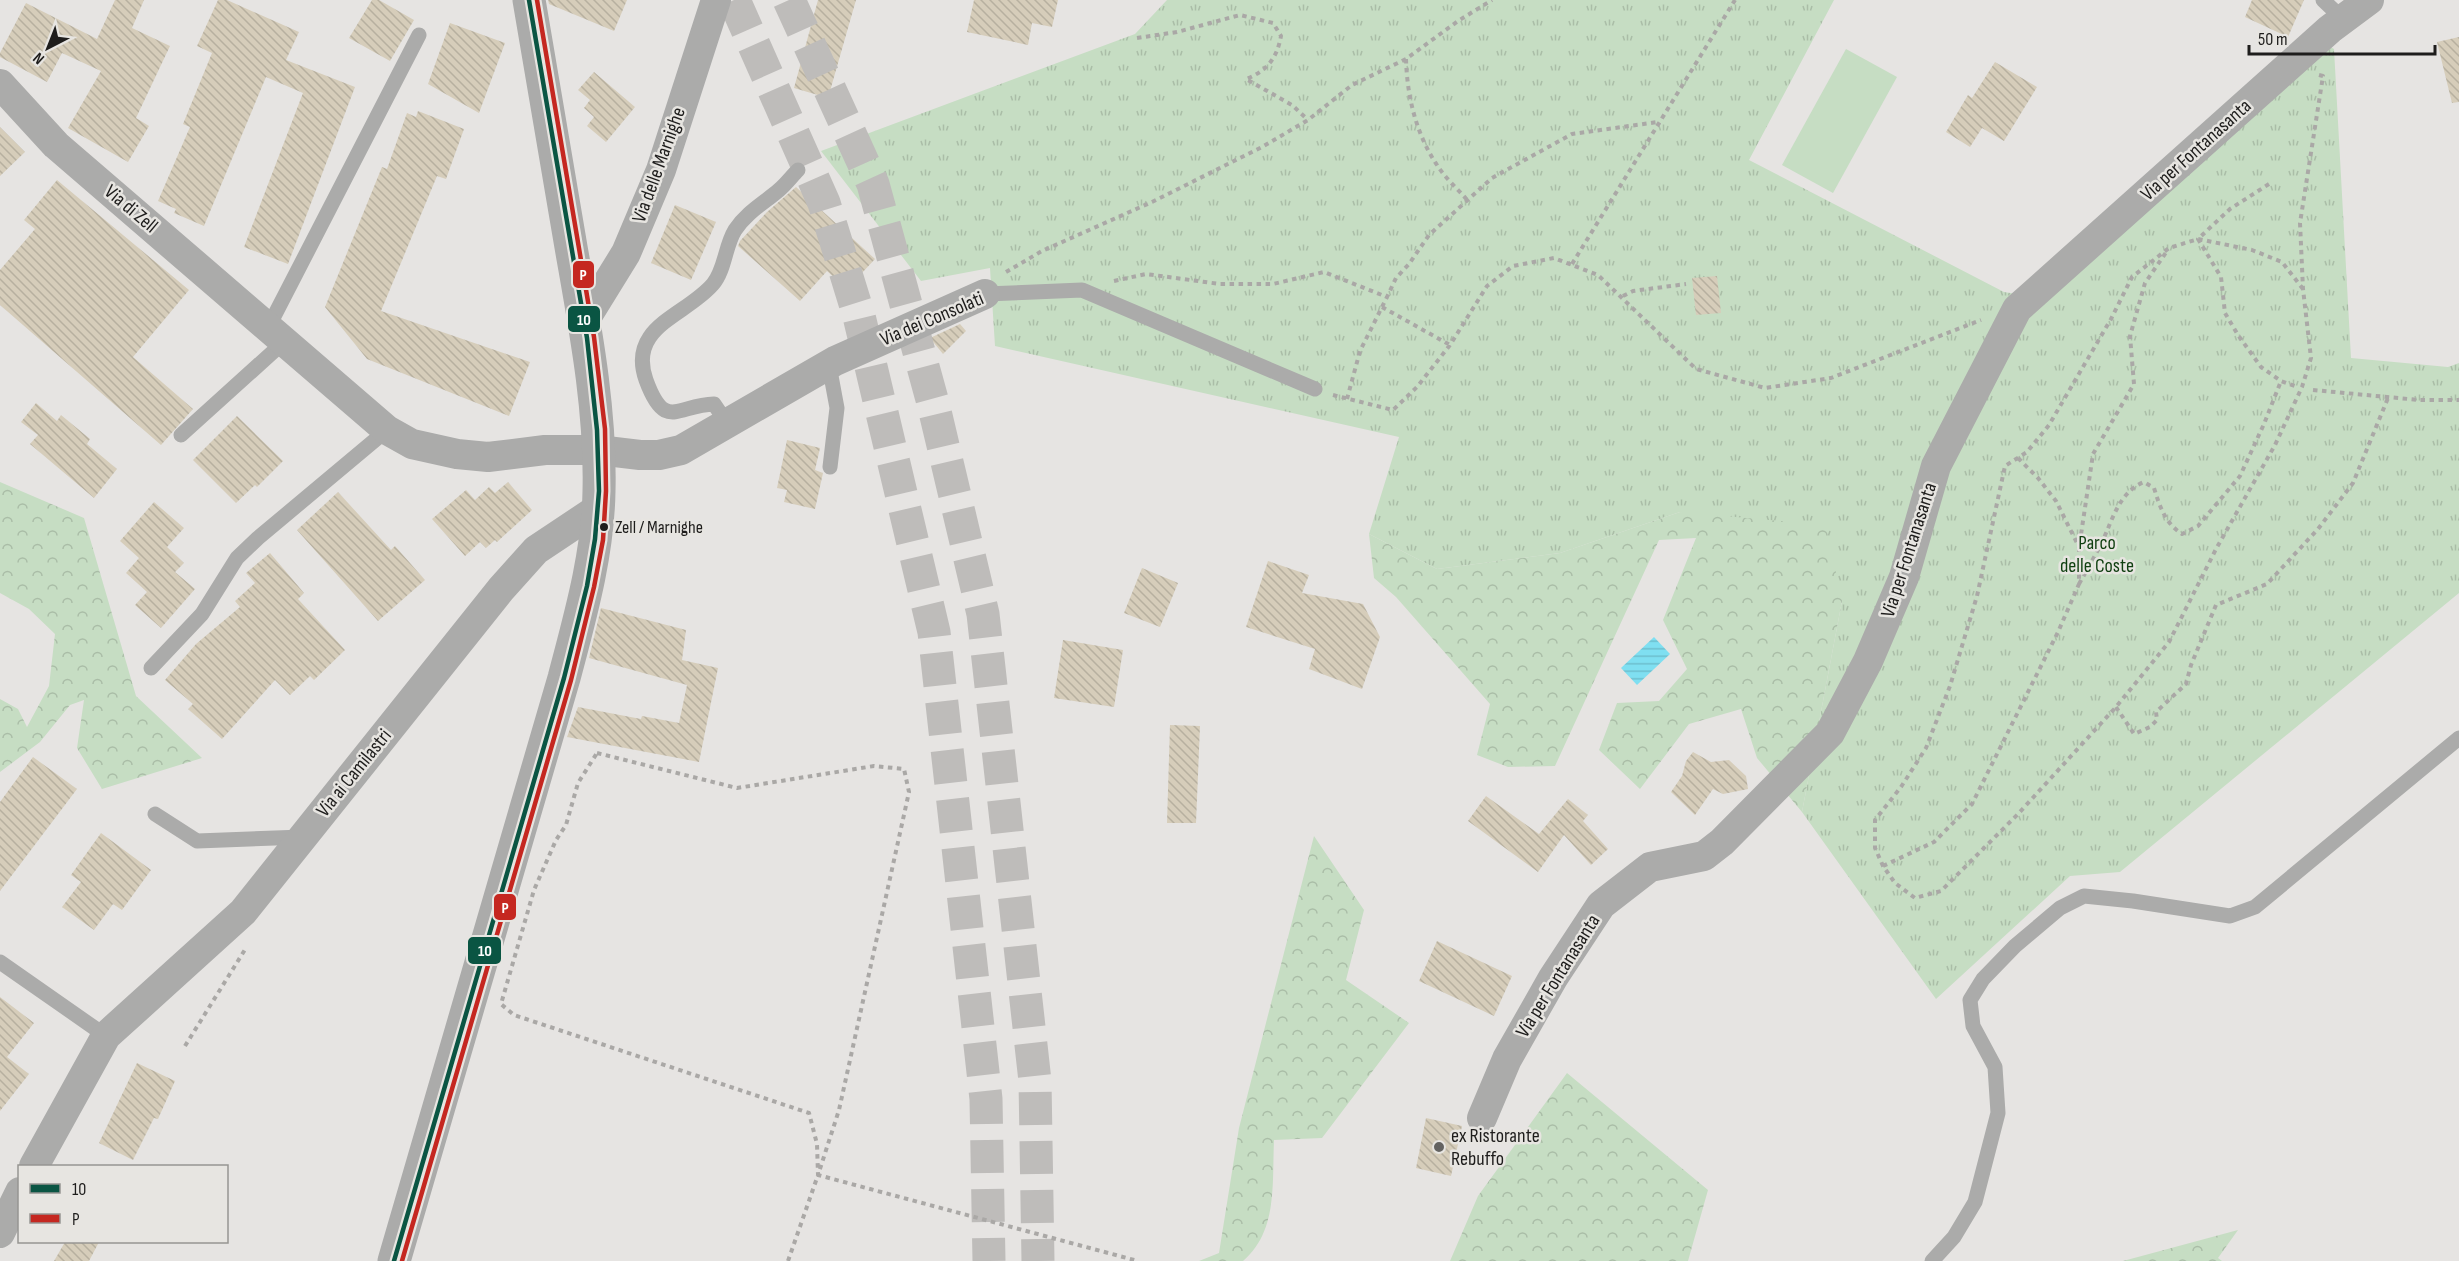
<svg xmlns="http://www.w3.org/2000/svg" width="2459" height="1261" font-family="'Sofia Sans Condensed',sans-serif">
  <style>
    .grass { fill: url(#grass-tufts) }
    .forest { fill: url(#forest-crowns) }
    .pitch { fill: #c6ddc3 }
    .water { fill: url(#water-rules) }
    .building { fill: url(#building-back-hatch) }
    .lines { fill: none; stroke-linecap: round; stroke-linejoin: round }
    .trunk-tunnel { stroke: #bebcba; stroke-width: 33; stroke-dasharray: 33 16; stroke-linecap: butt }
    .path { stroke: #aaa8a6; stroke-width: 4; stroke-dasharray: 4.5 4.5; stroke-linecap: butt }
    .service { stroke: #ababaa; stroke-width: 15 }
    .minor { stroke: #ababaa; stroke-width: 30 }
    .tertiary { stroke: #ababaa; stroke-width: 33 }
    .bus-1-casing { stroke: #e7e5e1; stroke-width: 9 }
    .bus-2-casing { stroke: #e7e5e1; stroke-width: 9 }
    .bus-1 { stroke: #0a5543; stroke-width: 4.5 }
    .bus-2 { stroke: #c52720; stroke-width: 4.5 }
    .bus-dot { fill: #1e1d1c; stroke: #e7e5e1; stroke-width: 2 }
    .poi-dot { fill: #646361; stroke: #e7e5e1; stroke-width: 2 }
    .labels { text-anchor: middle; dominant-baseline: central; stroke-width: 5; stroke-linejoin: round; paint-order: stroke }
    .bus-label { font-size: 18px; fill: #1e1d1c; stroke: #e7e5e1; text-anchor: start }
    .street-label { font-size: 20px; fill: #1e1d1c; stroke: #e7e5e1 }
    .park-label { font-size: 20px; fill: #0f3f10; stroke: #e7e5e1 }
    .poi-label { font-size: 20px; fill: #1e1d1c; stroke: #e7e5e1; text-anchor: start }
    .line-badge { stroke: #e7e5e1; stroke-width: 2 }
    .badge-label { font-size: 16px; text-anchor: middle; font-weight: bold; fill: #fff }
  </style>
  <defs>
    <pattern id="grass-tufts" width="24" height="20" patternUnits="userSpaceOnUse" patternTransform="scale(1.5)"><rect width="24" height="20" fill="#c6ddc3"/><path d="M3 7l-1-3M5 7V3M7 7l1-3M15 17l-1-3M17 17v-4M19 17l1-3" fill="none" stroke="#aabda7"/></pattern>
    <pattern id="forest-crowns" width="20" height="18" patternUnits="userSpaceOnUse" patternTransform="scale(1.5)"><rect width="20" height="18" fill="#c6ddc3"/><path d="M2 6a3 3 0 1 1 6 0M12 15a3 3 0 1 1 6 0" fill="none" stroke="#aabda7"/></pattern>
    <pattern id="water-rules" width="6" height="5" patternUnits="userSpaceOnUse" patternTransform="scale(1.5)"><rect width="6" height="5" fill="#7fdff1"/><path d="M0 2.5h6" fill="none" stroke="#6dbfce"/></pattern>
    <pattern id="building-back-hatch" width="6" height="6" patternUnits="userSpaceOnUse" patternTransform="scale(1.5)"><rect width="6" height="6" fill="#d6cdba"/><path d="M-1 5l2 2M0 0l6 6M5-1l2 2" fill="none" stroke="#b7b09f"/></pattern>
  </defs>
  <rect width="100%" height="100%" fill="#e6e4e2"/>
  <path class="grass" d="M1167,0H1834L1749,160L2004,292L2049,299L2323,43L2334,49L2351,358L2448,367L2459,363V593L2120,872L2070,876L1936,999L1802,812L1842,601L1680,512L1560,553L1437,569L1369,534L1399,437L995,346L990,268L921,281L821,151L1135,34Z"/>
  <path class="forest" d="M0,482L84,518L136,696L202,758L102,789L77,748L84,700L70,705L40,742L0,772V699L18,709L27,727L49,686L55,634L29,609L0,593Z
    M1680,512L1826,525L1842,601L1802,812L1757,758L1741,709L1689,724L1640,789L1599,750L1617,703L1659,701L1687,669L1663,620L1696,538L1659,540L1555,766L1508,767L1477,755L1490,704L1396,597L1374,578L1369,534L1437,569L1560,553Z
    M1314,836L1364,910L1346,980L1409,1023L1322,1138L1274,1140C1272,1183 1278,1231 1243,1261H1199L1219,1253L1239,1128Z
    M1567,1073L1708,1190L1688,1261H1450L1478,1196Z
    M2238,1230L2218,1258L2222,1261H2123Z"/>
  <path class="pitch" d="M1846,49L1897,77L1833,193L1782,165Z"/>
  <path class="water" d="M1654,637L1670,654L1637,685L1621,668Z"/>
  <path class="building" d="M115,0H144L132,28L170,46L136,118L149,126L128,162L68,128L101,71L62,53L47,82L0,57V53L26,3L97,39Z
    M218,0H227L299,32L286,60L355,87L288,264L244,247L303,93L266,77L204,226L174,213L176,209L158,201L190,127L183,124L212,53L197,46Z
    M372,0H379L414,20L390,61L349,38Z
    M548,0H627L614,31L549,4Z
    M818,0H856L828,98L794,88Z
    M974,0H1058L1052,27L1032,23L1028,45L967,32Z
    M2252,0H2304L2288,37L2245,17Z
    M450,23L505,43L479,113L428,84Z
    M2459,37V102L2452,103L2437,42Z
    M1995,62L2037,87L2004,141L1982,128L1970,147L1946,132L1968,95L1972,98Z
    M594,72L635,107L606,142L587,126L594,117L584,108L590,100L578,90Z
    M418,111L464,129L446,179L437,176L381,311L530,362L509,416L367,359L325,307L382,167L387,169L407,113L416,117Z
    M0,127L25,152L0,176Z
    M57,180L189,290L133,357L193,409L161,445L0,305V270L35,229L24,220Z
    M796,187L875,259L847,289L827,271L800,301L738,246L740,241L767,212Z
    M675,205L716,222L691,280L651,263Z
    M1717,276L1721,313L1696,315L1692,278Z
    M960,324L966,331L943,354L930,338Z
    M36,403L57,421L61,415L90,439L87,444L117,469L94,498L30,444L38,435L21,422Z
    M237,416L283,461L257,487L255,485L236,503L193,460Z
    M787,440L820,448L815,470L823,473L815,509L784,502L787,490L777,488Z
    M508,482L532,510L497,542L495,540L486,548L480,542L465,556L432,519L466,490L475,500L489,487L495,493Z
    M338,492L391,550L395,546L425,580L378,621L297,530Z
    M154,502L184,528L167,547L184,563L175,572L195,589L161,628L135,605L147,592L126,573L139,558L120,541Z
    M270,553L304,593L298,599L345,650L314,680L310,676L290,695L275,680L222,739L188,709L193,704L165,680L196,644L240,607L235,601L255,583L246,573Z
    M1268,561L1309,575L1302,593L1363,604L1380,637L1362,689L1309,669L1315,649L1246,627Z
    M1142,568L1178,583L1160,627L1124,613Z
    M601,608L686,630L682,660L718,668L699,762L567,737L578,707L641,719L642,716L679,723L687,685L589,658Z
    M1063,640L1123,650L1114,707L1054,698Z
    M1170,725L1200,726L1196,823H1167Z
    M1693,752L1711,762L1729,760L1746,776L1748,789L1723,794L1713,789L1695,815L1671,792L1682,776L1686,761Z
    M33,757L77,789L0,891V802Z
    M1486,796L1539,834L1568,799L1588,815L1583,821L1608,849L1591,865L1564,835L1538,872L1468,821Z
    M101,833L151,870L122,910L113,904L94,930L62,907L81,882L71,875Z
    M1437,941L1512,976L1494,1016L1419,981Z
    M0,997L34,1023L7,1057L29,1074L0,1111Z
    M137,1063L175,1081L158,1119L154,1118L133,1160L99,1143Z
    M1426,1118L1462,1126L1451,1176L1416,1168Z
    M65,1242H99L89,1261H54Z"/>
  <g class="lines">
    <path class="trunk-tunnel" d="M734,0L824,203L859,316L934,632L986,1099L989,1261
      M789,0L873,184L933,403L983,614L1035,1081L1038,1261"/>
    <path class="path" d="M1137,38L1177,32L1240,15L1273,23L1281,36C1277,58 1267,71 1246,79L1292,105L1308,120
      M1406,59C1407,96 1416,134 1437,165C1445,178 1458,189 1468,201
      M2269,184L2230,209L2198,239L2221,277L2225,313L2238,335L2261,367L2281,381L2295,386
      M1572,264L1735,0
      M1006,272L1042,251L1152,202L1262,147L1308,120L1352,85L1406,59L1458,21L1492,0
      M1114,281L1146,274L1220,284H1273L1324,272L1387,297L1396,278L1409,264L1429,235L1492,178L1572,134L1658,122
      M2303,289L2282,262L2252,250L2198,239L2169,248L2132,277L2111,319L2049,425L2027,452L2005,466L1977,596L1950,686L1926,748L1901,787L1875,820V848L1883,866L1895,883L1915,898L1941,891L2018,814L2116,707L2169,642L2216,549L2275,445L2302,387L2311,358L2303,289L2300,223L2323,76L2319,75
      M1623,296L1633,291L1686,284
      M1382,307L1450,345
      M2313,390L2419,400H2459
      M1333,395L1393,410L1417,387L1450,345L1487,286L1513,266L1554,258L1598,275L1696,369L1765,388L1831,378L1981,320
      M1347,399L1360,351L1387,297
      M2018,458L2038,478L2056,501L2079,547
      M2079,584C2087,570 2095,556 2102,542C2113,519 2119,492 2144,482L2154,488C2160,507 2165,523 2182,534L2198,526L2240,476L2264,424L2281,381
      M2116,707L2134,734L2150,727L2157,720L2156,712L2186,684L2191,665L2216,605L2267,584L2318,529L2353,483L2388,398
      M597,753L737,788L874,766L904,769L909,792L839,1110L818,1175L817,1144L809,1113L514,1015L501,1004L534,890L556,840L566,825L578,783Z
      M1883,866L1934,842L1972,804L2058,632L2079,584V548L2093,454L2134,384L2130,336L2145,283L2167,251
      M185,1046L246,948
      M788,1261L818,1175L1138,1261"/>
    <path class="service" d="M2323,0L2343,19
      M985,294L1082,290L1315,389
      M269,326L419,35
      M829,365L837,408L830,467
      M727,423L714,404C677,405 665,432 646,380C627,326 686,316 713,284C725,270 725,246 735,230C747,212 764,203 779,190C786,184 792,176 798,170
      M181,435L285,341
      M151,668L202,614L237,558L258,538L387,430
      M155,814L197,841L303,837
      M0,962L106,1036
      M1932,1261L1954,1237L1975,1202L1998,1113L1995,1067L1973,1026L1970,1000L1983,979L2015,946L2060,908L2084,896L2133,901L2230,916L2255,907L2459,738"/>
    <path class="minor" d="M0,84L56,145L387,430L412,444L457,454L488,457L545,450H598L640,455H659L681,450L835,361L985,294
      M584,321L626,253L661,170L716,0
      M1482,1118L1507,1059L1553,978L1601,905L1650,867L1704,856L1722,842L1830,733L1868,661L1904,577L1936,466L2017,309L2330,29L2369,0
      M34,1166L106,1036L243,912L501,589L536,550L599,508
      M0,1233L20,1192"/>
    <path class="tertiary" d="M394,1261L564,678C580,617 598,555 599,491C601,409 585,327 571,247C557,165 543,82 529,0"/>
    <g class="bus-1-casing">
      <path id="bus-1" d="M394,1261L564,678L587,586L595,539L599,491L597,430L587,338L529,0"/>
    </g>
    <g class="bus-2-casing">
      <path id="bus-2" d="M402,1261L571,680L594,587L603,540L606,491L605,429L594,337L537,0"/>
    </g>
    <use href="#bus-1" class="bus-1"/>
    <use href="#bus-2" class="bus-2"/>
  </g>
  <circle class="bus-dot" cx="604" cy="527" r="5"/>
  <circle class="poi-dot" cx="1439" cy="1147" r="6"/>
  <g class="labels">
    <g class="bus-label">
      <text x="615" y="527">Zell / Marnighe</text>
    </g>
    <g class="street-label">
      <text transform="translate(2196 150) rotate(-42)">Via per Fontanasanta</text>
      <text transform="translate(659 165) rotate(-70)">Via delle Marnighe</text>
      <text transform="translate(131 209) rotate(40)">Via di Zell</text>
      <text transform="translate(932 319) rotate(-23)">Via dei Consolati</text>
      <text transform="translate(1909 550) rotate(-72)">Via per Fontanasanta</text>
      <text transform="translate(354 773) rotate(-51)">Via ai Camilastri</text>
      <text transform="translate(1558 976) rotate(-58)">Via per Fontanasanta</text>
    </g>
    <g class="park-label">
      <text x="2097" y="543">Parco<tspan x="2097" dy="23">delle Coste</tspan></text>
    </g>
    <g class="poi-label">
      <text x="1451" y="1136">ex Ristorante<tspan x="1451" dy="23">Rebuffo</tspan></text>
    </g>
  </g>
  <g class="line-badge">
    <rect x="572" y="260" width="23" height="29" rx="6" fill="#c52720"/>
    <rect x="567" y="305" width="34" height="28" rx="6" fill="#0a5543"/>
    <rect x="493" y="893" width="24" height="28" rx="6" fill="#c52720"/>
    <rect x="467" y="936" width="35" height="29" rx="6" fill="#0a5543"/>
  </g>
  <g class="badge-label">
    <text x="583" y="280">P</text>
    <text x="584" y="325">10</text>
    <text x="505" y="913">P</text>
    <text x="485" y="956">10</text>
  </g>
  <rect x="18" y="1165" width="210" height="78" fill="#e7e5e1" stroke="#979592" stroke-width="1.5"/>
  <rect x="30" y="1184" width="30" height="9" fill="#0a5543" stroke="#979592" stroke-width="1.5"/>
  <text x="72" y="1195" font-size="18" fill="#1e1d1c">10</text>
  <rect x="30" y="1214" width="30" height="9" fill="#c52720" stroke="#979592" stroke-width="1.5"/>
  <text x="72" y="1225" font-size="18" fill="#1e1d1c">P</text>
  <g transform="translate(48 48) rotate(222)" stroke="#e7e5e1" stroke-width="4.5" paint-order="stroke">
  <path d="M0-4.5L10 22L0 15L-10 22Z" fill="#1e1d1c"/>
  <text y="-9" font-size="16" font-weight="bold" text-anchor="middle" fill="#1e1d1c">N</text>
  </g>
  <path d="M2249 45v9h186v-9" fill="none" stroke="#1e1d1c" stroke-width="3"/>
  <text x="2258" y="45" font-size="18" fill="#1e1d1c" stroke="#e7e5e1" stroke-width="4.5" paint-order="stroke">50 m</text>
</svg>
